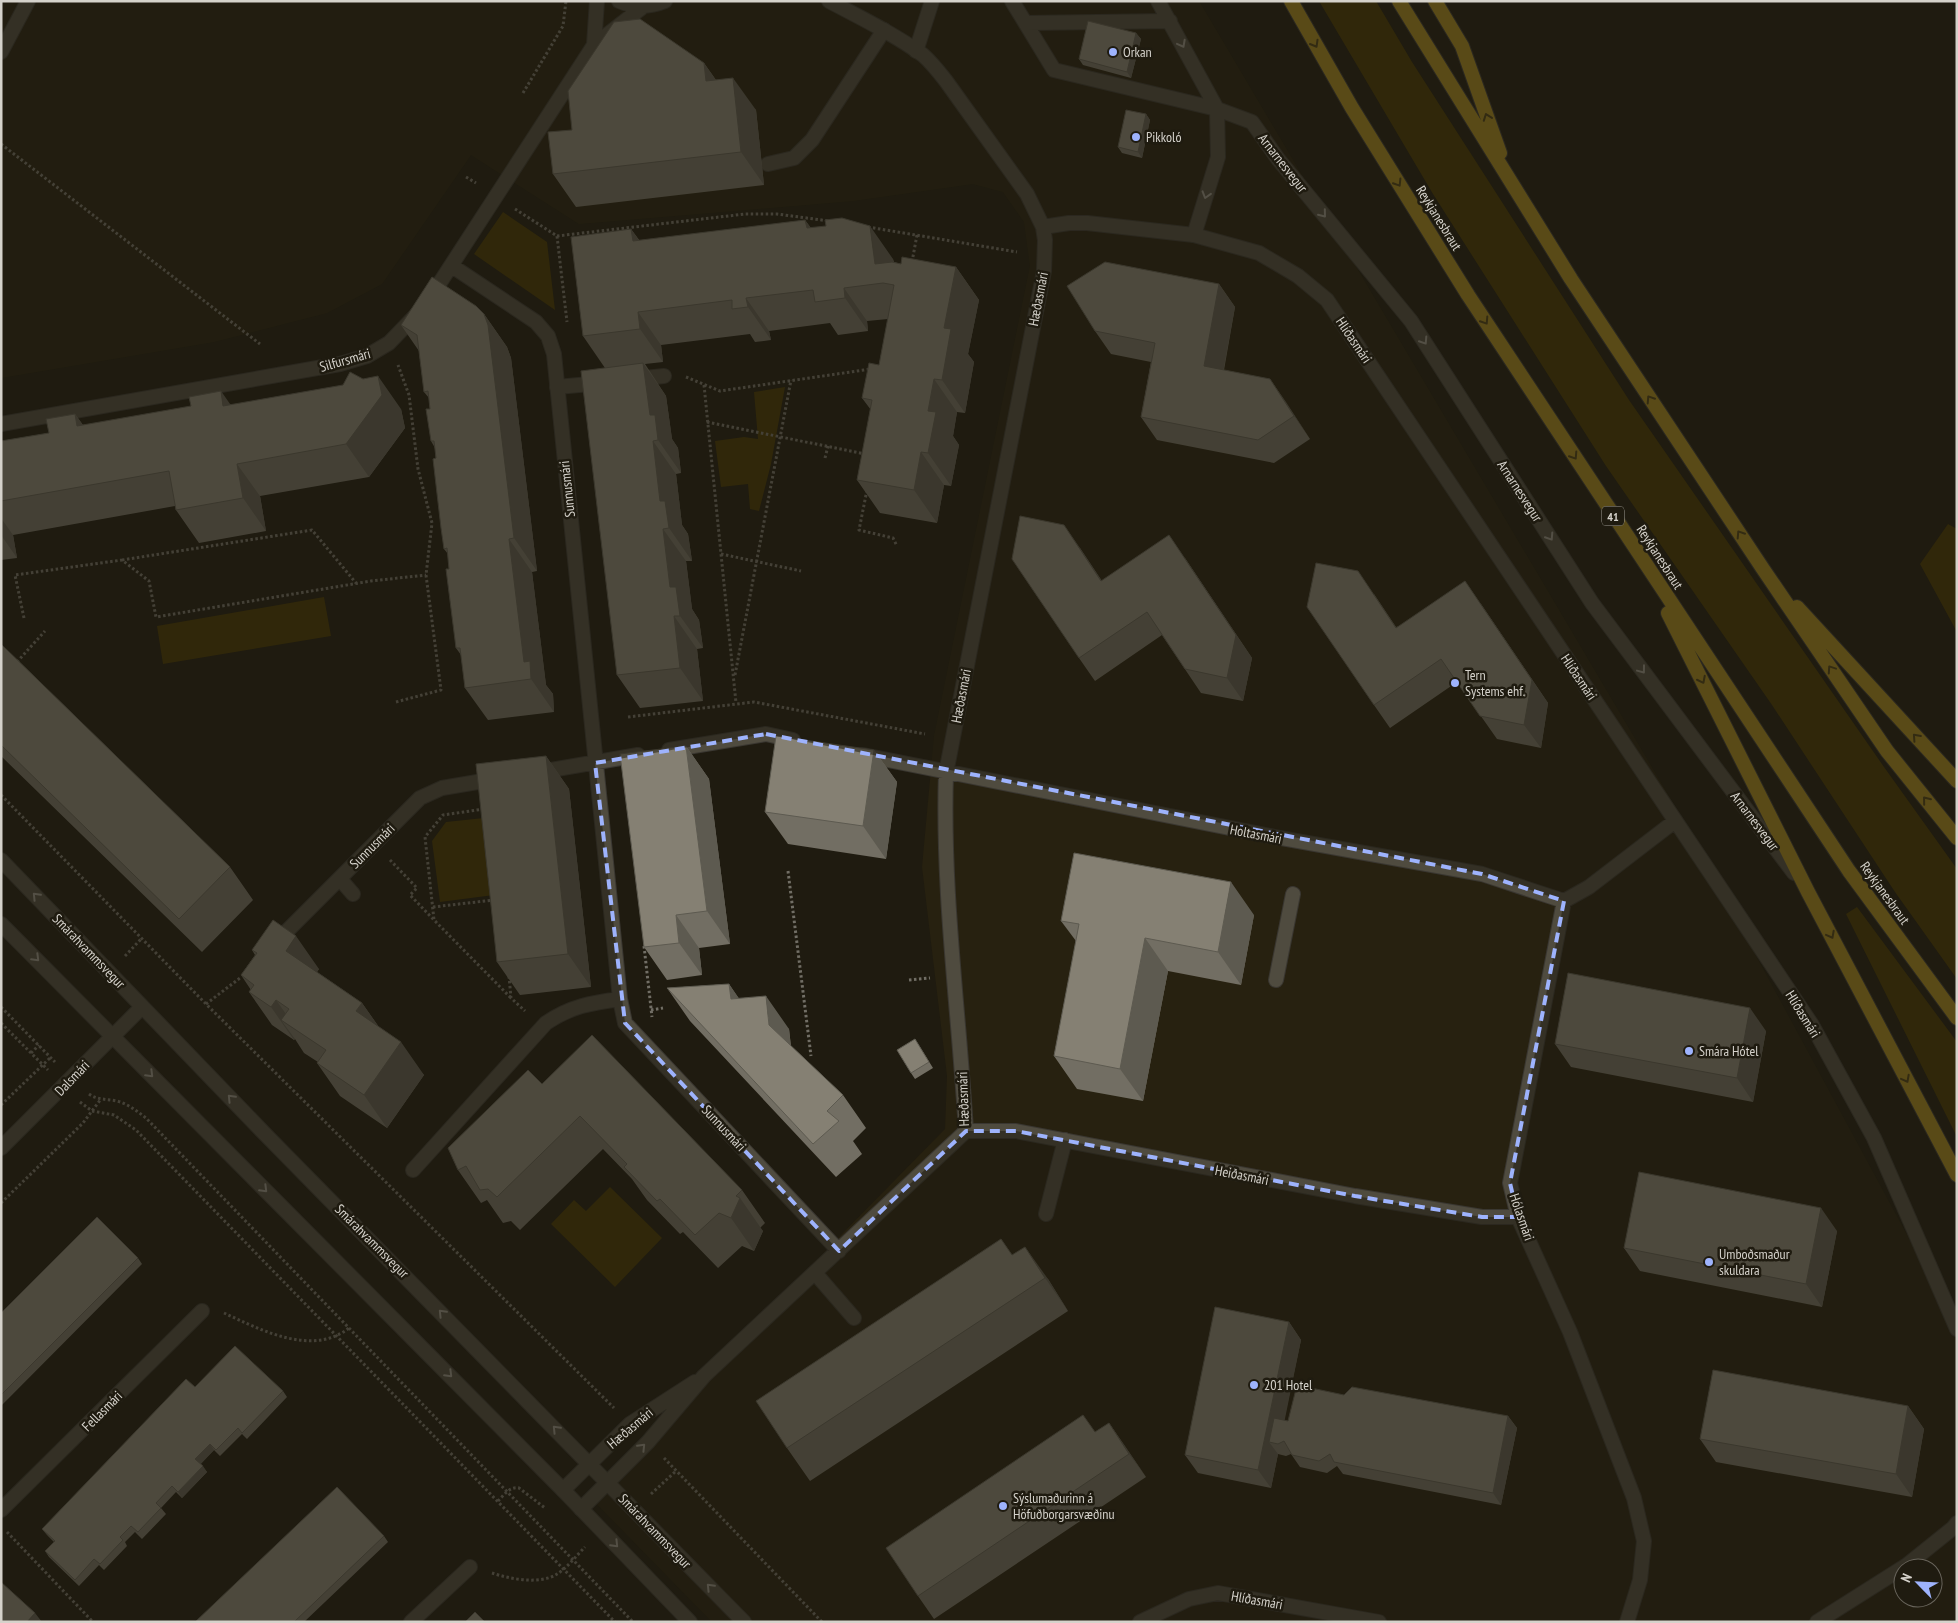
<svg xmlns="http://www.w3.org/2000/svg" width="1958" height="1623" font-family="'PT Sans Narrow',sans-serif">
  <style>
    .built { fill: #272110; fill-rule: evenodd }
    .green { fill: #453603 }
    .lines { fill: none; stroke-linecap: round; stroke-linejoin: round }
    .service-casing { stroke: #3a3731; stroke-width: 16 }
    .minor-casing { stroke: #3a3731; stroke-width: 16 }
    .tertiary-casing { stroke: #3a3731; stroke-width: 16 }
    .secondary-casing { stroke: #3a3731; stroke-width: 16 }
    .trunk-casing { stroke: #3a3731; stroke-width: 16 }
    .path { stroke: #716e65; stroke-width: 3; stroke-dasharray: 2.5 2.5; stroke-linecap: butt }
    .service { stroke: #4f4b3f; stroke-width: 14 }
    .minor { stroke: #4f4b3f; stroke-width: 14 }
    .tertiary { stroke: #4f4b3f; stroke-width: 14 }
    .secondary { stroke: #4f4b3f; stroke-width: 14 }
    .trunk { stroke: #9f8320; stroke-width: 14 }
    .wall { fill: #726e63 }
    .shaded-wall { fill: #5d5a50 }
    .building { fill: #858073; stroke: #5d5a50 }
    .oneway { stroke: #928e85 }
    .oneway2 { stroke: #4c3f16 }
    .marked { fill: none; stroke: #9eb3fd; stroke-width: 4; stroke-dasharray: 10 6; stroke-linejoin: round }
    .poi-dot { fill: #9eb3fd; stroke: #1f1b10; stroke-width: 2 }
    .labels { text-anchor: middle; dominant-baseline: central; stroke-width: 5; stroke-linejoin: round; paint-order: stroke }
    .shield { fill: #1f1b10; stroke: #9e9b93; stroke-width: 1 }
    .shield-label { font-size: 12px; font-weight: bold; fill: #d5d2cb }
    .poi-label { font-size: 14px; fill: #d5d2cb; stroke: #1f1b10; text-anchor: start }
    .street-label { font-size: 14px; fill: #d5d2cb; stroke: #1f1b10 }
  </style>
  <rect width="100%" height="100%" fill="#1f1b10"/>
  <path class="built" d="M1,1H1199L1676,808L1953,1320L1957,1330V1622H712L587,1494L945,1129L947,1076L922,867L934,736L1030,266L1024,222L1003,192L973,184L853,201L579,224L471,155L382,284L327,313L214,342L1,378ZM1903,1568H1933V1598H1903Z"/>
  <path class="green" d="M1319,1H1376L1412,62L1629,400L1884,767L1957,869V979L1895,892L1772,705L1606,466L1433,194Z
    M503,212L547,242L555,310L474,254Z
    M785,387L771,464L759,511L750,509L748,484L721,487L715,441L744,437L758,439L754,392Z
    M1948,524L1957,529V632L1920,564Z
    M324,597L331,636L163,664L157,626Z
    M484,818L494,895L440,902L432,841L446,822Z
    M1857,907L1957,1042V1137L1846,914Z
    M610,1187L662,1238L615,1287L551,1224L574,1200L586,1211Z"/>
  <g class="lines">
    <g class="service-casing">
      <path id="service" d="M1012,1L1054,70L1217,109L1252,122L1278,159L1411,321L1592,603L1794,873
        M1158,1L1217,109L1218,157L1194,235
        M1026,23L1170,21
        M916,51L932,1
        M768,164L794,158L812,140L884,30
        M635,379L664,376
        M557,387L601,383
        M340,879L353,894
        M1276,980L1293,894
        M1046,1214L1065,1140
        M815,1273L854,1318"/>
    </g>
    <g class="minor-casing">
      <path id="minor" d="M619,1C635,8 650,7 665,1
        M594,45L597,1
        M1,52L28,1
        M1043,227L1069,223H1087L1194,235L1259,253L1298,276L1327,300L1812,1025L1874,1138L1957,1329
        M452,266L536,322L548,336L554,354L620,999L625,1023L839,1251
        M430,298L594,45L644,6
        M1,424L340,364L367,356L389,343L416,315
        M669,750L766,734L793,740
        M863,755L1275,837L1482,874L1564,901
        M539,772L638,755
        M275,943L420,798L442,788L495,779
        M966,1131H1016L1355,1196L1482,1217H1518
        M413,1170L546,1023C571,1006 591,1003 620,999
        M563,1490L630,1424L695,1382
        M581,1509L648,1442L704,1376L966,1131C959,1012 942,892 946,773L1044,271L1045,240L1043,227L1027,194L946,81C939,72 931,62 923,55C894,34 861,18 829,1
        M1,1510L202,1311
        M411,1622L470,1567
        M1140,1622L1189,1599L1218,1593L1379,1622
        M1627,1622L1640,1580L1644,1541L1634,1498L1570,1332L1518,1217L1510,1183L1564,901L1589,887L1675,821
        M1817,1622L1907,1565L1953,1528L1957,1523"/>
    </g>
    <g class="tertiary-casing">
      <path id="tertiary" d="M1,1148L142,1007"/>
    </g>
    <g class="secondary-casing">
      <path id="secondary" d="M1,860L264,1133L744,1622
        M1,924L563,1490L690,1622"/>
    </g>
    <g class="trunk-casing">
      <path id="trunk" d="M1291,1L1352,108L1468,295L1849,871L1957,1018
        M1399,1L1571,279L1763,569L1887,751L1957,838
        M1435,1L1462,46L1500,153
        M1797,607L1957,781
        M1668,613L1808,892L1957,1175"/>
    </g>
    <path class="path" d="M523,93L563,26L566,1
      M1,144L260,344
      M466,177L476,183
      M515,209L557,236L567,322
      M868,227L1017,252
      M557,236L745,214H777L829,221
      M912,262L917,235
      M686,377L720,391L871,369
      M704,385L736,703
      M707,422L865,454
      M825,458L828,446
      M867,490L859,530L893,538L897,546
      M721,554L801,571
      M122,560L312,530L356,583
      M24,618L15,575L122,560L149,581L156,617L371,581L426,575
      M17,662L45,631
      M735,675L791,380
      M396,702L441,690L426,575L432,523L418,469L409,395L398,365
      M628,717L754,702L925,734
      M1,795L206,1004L614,1408
      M484,809L443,815L425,837L434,920L511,998
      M390,860L417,888L410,895L434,920
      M788,871L811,1056
      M433,907L494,900
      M644,946L652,1017
      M125,956L142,938
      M509,976L511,998L525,1011
      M909,980L930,978
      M206,1004L240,978
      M1,1007L55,1062
      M651,1010L663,1008
      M1,1023L48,1070
      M31,1053L39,1045
      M89,1094C97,1100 107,1099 117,1101C128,1104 137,1111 146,1118L633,1622
      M80,1102L92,1111L114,1115L136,1130L615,1622
      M1,1105L51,1057
      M1,1203L83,1123L101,1099
      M224,1313C261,1330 312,1357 349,1328
      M664,1458L822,1622
      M651,1494L676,1471
      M498,1501C504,1495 510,1486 519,1488L545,1508
      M7,1532L93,1622
      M492,1573C510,1579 540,1585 557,1574C566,1569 577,1555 585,1547"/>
    <use href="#service" class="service"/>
    <use href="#minor" class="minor"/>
    <use href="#tertiary" class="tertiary"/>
    <use href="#secondary" class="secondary"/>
    <use href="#trunk" class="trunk"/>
  </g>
  <path class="wall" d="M1136,33L1141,39L1131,78L1083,65L1079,59Z
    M704,63L716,80L756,110L764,185L576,207L553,174L572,130Z
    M1146,114L1150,120L1142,158L1122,153L1118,147Z
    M805,220L811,228L893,259L894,262L901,264L956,267L979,300L968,354L974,362L965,413L957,412L953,436L959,445L951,486L944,485L937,523L880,513L857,480L871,410L862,398L879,365L888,319L867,321L868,331L838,335L830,323L769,331L771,340L755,342L750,334L661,345L663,362L645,364L666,396L672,439L678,448L681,473L676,474L682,525L688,534L692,561H686L692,609L699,620L703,648L697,649L703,701L640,708L617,675L605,368L583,336L631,229L640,241Z
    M1219,284L1235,307L1224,370L1270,379L1310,439L1274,463L1157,440L1141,417L1151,362L1111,354L1095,331Z
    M484,314L507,347L511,358L537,571L532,572L546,685L553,694L554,712L488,720L465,688L461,655L456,648L448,554L444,549L435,448L431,441L430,409L429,398L424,392L419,351L401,325Z
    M230,404L401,409L405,428L369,477L260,496L266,531L199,543L176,510L175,506L13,535L17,558L1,560V441L49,433L75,414L83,425Z
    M1080,548L1102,581L1185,558L1252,658L1243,701L1201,693L1162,635L1095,681L1079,658Z
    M1374,594L1396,627L1481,604L1548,703L1541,748L1497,739L1457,682L1390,728L1374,705Z
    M1,644L230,867L253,900L202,952L1,756Z
    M686,746L709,779L730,944L699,948L702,975L667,980L644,947Z
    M874,750L897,782L886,859L788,844L765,812Z
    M546,756L569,789L591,987L520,995L497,962Z
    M1254,915L1241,985L1168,971L1143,1101L1077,1089L1054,1056L1076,941L1061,921Z
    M252,950L319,969L317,972L362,1003L379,1027L424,1075L387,1128L340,1096L317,1063L318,1062L304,1053L295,1039L294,1040L272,1025L249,992L251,990L241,975L255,955Z
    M729,984L739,999L789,1029L791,1046L843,1095L866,1128L853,1141L862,1154L836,1177L690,1021L667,988Z
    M1766,1031L1753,1102L1571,1067L1555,1044Z
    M915,1039L933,1068L915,1079L911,1073Z
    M542,1084L742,1190L765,1223L760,1228L763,1231L754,1251L742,1246L718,1268L683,1232L680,1234L647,1200L632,1179L603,1149L520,1230L511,1221L503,1223L487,1200L481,1203L458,1170Z
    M1837,1231L1822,1307L1640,1271L1624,1248Z
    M1001,1239L1012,1255L1048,1279L1068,1311L810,1481L787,1448Z
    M138,1258L142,1264L1,1406V1313Z
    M1289,1322L1301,1340L1284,1420L1288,1421L1344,1395L1508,1416L1517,1428L1501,1505L1343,1474L1337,1466L1327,1473L1300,1467L1291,1454L1286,1456L1278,1454L1271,1488L1198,1473L1185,1455Z
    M195,1387L283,1391L287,1397L247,1439L242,1434L220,1456L214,1450L200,1464L207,1472L182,1498L176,1492L161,1508L166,1514L142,1539L135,1532L125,1542L127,1546L104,1570L99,1565L79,1586L49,1557L45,1551L54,1542L47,1535L42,1529Z
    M1908,1406L1924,1429L1912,1497L1716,1462L1700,1439Z
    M1109,1423L1146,1477L934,1619L918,1596L1095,1432Z
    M384,1536L388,1542L304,1622H195Z"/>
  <path class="shaded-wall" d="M1136,33L1141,39L1131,78L1127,72Z
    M704,63L727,96L706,81Z
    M733,78L756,110L764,185L741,152Z
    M1146,114L1150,120L1142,158L1138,152Z
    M805,220L828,252L807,228Z
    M870,226L893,259L897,290L875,264Z
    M631,229L654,262L633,241Z
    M956,267L979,300L968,354L974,362L965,413L942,380L944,328Z
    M1219,284L1235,307L1220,389L1204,366Z
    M844,288L867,321L868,331L845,298Z
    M746,298L769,331L771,340L748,307Z
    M638,312L661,345L663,362L640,329Z
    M484,314L507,347L511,358L537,571L514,538Z
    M643,363L666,396L672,439L678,448L681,473L658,440L650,415Z
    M378,376L401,409L405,428L369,477L346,444Z
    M934,379L957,412L953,436L959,445L951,486L928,453V411Z
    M1270,379L1286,402L1310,439L1294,416Z
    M221,391L244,424L223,406Z
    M75,414L98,446L77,426Z
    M653,441L676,474L682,525L688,534L692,561L669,528L660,501Z
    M921,452L944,485L937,523L914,490Z
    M237,464L260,496L266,531L243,498Z
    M1,518L13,535L17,558L1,535Z
    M1064,525L1080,548L1117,604L1101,581Z
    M663,529L686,561L692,609L699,620L703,648L680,616L670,587Z
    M1169,535L1252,658L1243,701L1227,678Z
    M509,539L532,572L546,685L553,694L554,712L531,679L524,662Z
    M1465,581L1548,703L1541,748L1524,725Z
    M674,616L697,649L703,701L680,668Z
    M686,746L709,779L730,944L707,911Z
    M874,750L897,782L886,859L863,826Z
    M546,756L569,789L591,987L568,954Z
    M1231,882L1254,915L1241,985L1218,952Z
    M676,915L699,948L702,975L679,943Z
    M296,936L319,969L309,984L286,951Z
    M1145,938L1168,971L1143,1101L1120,1069Z
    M729,984L752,1017L731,999Z
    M766,996L789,1029L792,1058L769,1025Z
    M276,1000L299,1032L281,1020L295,1039L294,1040L271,1007Z
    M362,1003L385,1036L356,1011Z
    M1750,1008L1766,1031L1753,1102L1737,1078Z
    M401,1042L424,1075L387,1128L364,1095Z
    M740,1198L763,1231L754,1251L731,1218Z
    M1821,1208L1837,1231L1822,1307L1806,1284Z
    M1025,1247L1048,1279L1068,1311L1045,1278Z
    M1289,1322L1301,1340L1280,1443L1269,1442L1278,1454L1271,1488L1258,1470Z
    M1908,1406L1924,1429L1912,1497L1896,1474Z
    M1508,1416L1517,1428L1501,1505L1493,1493Z
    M1109,1423L1125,1446L1146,1477L1129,1454Z
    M210,1444L214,1450L200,1465L195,1459Z
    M203,1466L207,1472L182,1498L178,1492Z
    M35,1613L42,1622H27Z"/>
  <path class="building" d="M640,19L704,63L706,81L733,78L741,152L553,174L548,132L572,130L568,91L614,22Z
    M1088,21L1136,33L1127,72L1079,59Z
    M1126,110L1146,114L1138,152L1118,147Z
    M842,218L870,226L875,264L892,262L901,264L902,257L956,267L944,328L951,329L942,380L934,379L928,411L936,412L928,453L921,452L914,490L857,480L872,400L862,398L869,363L879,365L894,285L883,283L844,288L845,298L815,302L813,290L746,298L748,307L732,309V300L638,312L640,329L583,336L571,237L631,229L633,241L805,220L807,228L826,226L825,220Z
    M1105,262L1219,284L1204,366L1270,379L1294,416L1258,440L1141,417L1155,343L1095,331L1067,286Z
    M432,277L476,306L484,314L488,325L514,538L509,539L524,662L530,661L531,679L465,688L460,648H456L446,569H449L447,548L444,549L441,528L433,459L436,458L434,441H431L426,409H430L428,391L424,392L417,335L401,325Z
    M643,363L650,415H655L658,440L653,441L660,501H665L669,528L663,529L670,587H676L680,616H674L680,668L617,675L581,371Z
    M350,372L363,379L378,376L382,395L346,444L237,464L243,498L176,510L169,471L1,501V441L49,433L46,419L75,414L77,426L191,406L189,397L221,391L223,406L343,385Z
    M1020,516L1064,525L1101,581L1169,535L1236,635L1227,678L1185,669L1147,612L1079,658L1012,559Z
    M1316,563L1358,571L1396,628L1465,581L1532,680L1524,725L1480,716L1441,659L1374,705L1307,607Z
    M1,644L230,867L179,919L1,745Z
    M776,736L874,750L863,826L765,812Z
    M686,746L707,911L676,915L679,943L644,947L620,754Z
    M546,756L568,954L497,962L476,764Z
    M1074,853L1231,882L1218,952L1145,938L1120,1069L1054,1056L1079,924L1061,921Z
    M273,920L296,936L286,951L362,1003L356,1011L401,1042L364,1095L317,1063L326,1050L281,1020L289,1009L276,1000L271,1007L249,992L254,985L241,975L257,953L252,950Z
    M1568,973L1750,1008L1737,1078L1555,1044Z
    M729,984L731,999L766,996L769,1025L843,1095L827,1111L839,1121L813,1144L667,988Z
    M592,1035L742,1190L736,1196L740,1198L731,1218L719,1213L695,1235L660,1199L657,1201L624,1167L627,1164L580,1116L497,1197L488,1189L480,1190L466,1166L458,1170L448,1148L528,1070L542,1084Z
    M915,1039L929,1062L911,1073L897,1050Z
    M1639,1172L1821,1208L1806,1284L1624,1248Z
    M97,1217L138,1258L1,1395V1313Z
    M1001,1239L1012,1255L1025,1247L1045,1278L787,1448L756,1401Z
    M1215,1307L1289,1322L1258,1470L1185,1455Z
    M235,1346L283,1391L242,1433L238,1428L216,1450L210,1444L195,1459L203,1466L178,1492L172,1486L156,1503L161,1508L138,1532L131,1526L120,1537L123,1540L100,1564L94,1559L75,1580L45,1551L55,1541L42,1529L186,1379L195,1387Z
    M1713,1370L1908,1406L1896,1474L1700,1439Z
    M1297,1385L1344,1395L1352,1387L1508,1416L1493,1493L1334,1462L1330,1454L1319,1461L1292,1455L1284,1441L1278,1444L1269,1442L1274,1418L1288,1421Z
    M1083,1415L1095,1432L1109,1423L1129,1454L918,1596L886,1548Z
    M337,1487L384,1536L294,1622H195Z
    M1,1582L35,1613L27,1622H1Z
    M475,1612L485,1622H465Z"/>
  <defs><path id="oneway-chevron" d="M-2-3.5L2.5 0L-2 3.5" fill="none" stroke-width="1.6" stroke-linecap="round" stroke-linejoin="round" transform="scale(1.25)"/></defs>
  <g class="oneway">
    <use href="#oneway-chevron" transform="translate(1182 44) rotate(62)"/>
    <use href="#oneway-chevron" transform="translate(1206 195) rotate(107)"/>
    <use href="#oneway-chevron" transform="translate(1323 214) rotate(51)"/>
    <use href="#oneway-chevron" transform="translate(1424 341) rotate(57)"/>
    <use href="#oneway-chevron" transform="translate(1550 537) rotate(57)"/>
    <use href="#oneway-chevron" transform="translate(1642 670) rotate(53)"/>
    <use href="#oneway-chevron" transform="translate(36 896) rotate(-134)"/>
    <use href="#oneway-chevron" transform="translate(36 958) rotate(45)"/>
    <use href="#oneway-chevron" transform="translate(150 1074) rotate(45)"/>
    <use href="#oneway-chevron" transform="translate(231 1098) rotate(-134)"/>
    <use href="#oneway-chevron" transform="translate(264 1189) rotate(45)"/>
    <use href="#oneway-chevron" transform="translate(442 1313) rotate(-134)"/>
    <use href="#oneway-chevron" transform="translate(449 1374) rotate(45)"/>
    <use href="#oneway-chevron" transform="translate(556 1429) rotate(-134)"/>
    <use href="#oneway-chevron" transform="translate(642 1447) rotate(-46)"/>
    <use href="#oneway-chevron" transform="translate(615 1544) rotate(46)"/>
    <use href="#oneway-chevron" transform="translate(710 1587) rotate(-134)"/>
  </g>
  <g class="oneway2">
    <use href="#oneway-chevron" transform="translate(1315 44) rotate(60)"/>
    <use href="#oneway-chevron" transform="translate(1487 117) rotate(-110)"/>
    <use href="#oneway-chevron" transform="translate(1398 183) rotate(58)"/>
    <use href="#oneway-chevron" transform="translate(1485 321) rotate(57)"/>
    <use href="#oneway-chevron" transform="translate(1650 399) rotate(-123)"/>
    <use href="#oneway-chevron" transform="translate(1574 456) rotate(57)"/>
    <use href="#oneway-chevron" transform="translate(1740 534) rotate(-123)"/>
    <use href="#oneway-chevron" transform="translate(1831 669) rotate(-124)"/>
    <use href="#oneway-chevron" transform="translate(1702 680) rotate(63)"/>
    <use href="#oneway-chevron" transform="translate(1916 737) rotate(-132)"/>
    <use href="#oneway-chevron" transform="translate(1926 800) rotate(-129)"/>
    <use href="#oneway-chevron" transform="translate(1831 935) rotate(62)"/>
    <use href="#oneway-chevron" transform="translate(1906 1079) rotate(62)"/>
  </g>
  <path d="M0 0H1958V1623H0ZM766,734L1482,874L1564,901L1510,1183L1518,1217H1482L1355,1196L1016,1131H966L839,1251L625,1023L595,763Z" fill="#1f1b10" fill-opacity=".55" fill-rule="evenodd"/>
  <path class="marked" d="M766,734L1482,874L1564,901L1510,1183L1518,1217H1482L1355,1196L1016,1131H966L839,1251L625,1023L595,763Z"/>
  <g class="poi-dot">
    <circle cx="1113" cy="52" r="5"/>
    <circle cx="1136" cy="137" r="5"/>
    <circle cx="1455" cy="683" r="5"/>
    <circle cx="1689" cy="1051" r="5"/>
    <circle cx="1709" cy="1262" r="5"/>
    <circle cx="1254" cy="1385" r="5"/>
    <circle cx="1003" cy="1506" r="5"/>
  </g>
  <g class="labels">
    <rect class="shield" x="1602" y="506.5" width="22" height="19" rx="4"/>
    <g class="shield-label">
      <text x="1613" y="516">41</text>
    </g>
    <g class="poi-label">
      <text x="1123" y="52">Orkan</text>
      <text x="1146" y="137">Pikkoló</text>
      <text x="1465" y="675">Tern<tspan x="1465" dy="16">Systems ehf.</tspan></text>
      <text x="1699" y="1051">Smára Hótel</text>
      <text x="1719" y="1254">Umboðsmaður<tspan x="1719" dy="16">skuldara</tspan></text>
      <text x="1264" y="1385">201 Hotel</text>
      <text x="1013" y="1498">Sýslumaðurinn á<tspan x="1013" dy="16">Höfuðborgarsvæðinu</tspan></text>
    </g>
    <g class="street-label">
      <text transform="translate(1283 163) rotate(52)">Arnarnesvegur</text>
      <text transform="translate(1439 218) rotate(58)">Reykjanesbraut</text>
      <text transform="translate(1038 299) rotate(-79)">Hæðasmári</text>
      <text transform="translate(1354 340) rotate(56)">Hlíðasmári</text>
      <text transform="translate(345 360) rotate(-16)">Silfursmári</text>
      <text transform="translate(567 489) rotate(-96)">Sunnusmári</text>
      <text transform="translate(1520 491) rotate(57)">Arnarnesvegur</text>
      <text transform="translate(1660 557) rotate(57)">Reykjanesbraut</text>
      <text transform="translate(1579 677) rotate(56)">Hlíðasmári</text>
      <text transform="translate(961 696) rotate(-79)">Hæðasmári</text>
      <text transform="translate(1755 821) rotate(53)">Arnarnesvegur</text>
      <text transform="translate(1256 834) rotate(11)">Holtasmári</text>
      <text transform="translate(372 846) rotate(-45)">Sunnusmári</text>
      <text transform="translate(1885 893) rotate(54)">Reykjanesbraut</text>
      <text transform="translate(89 951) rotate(46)">Smárahvammsvegur</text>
      <text transform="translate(1803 1014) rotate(58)">Hlíðasmári</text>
      <text transform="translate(72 1078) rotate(-46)">Dalsmári</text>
      <text transform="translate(963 1099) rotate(-92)">Hæðasmári</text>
      <text transform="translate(724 1128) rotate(47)">Sunnusmári</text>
      <text transform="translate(1242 1175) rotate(11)">Heiðasmári</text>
      <text transform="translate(1522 1217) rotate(71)">Hólasmári</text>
      <text transform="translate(372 1241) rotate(45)">Smárahvammsvegur</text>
      <text transform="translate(102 1411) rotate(-45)">Fellasmári</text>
      <text transform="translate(630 1428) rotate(-40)">Hæðasmári</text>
      <text transform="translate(655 1531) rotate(46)">Smárahvammsvegur</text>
      <text transform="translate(1257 1600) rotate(10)">Hlíðasmári</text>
    </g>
  </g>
  <rect width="1958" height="1623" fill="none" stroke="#d5d2cb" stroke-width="5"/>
  <g transform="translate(1918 1583) rotate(294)"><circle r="24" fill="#1f1b10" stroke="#68645b"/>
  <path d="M0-4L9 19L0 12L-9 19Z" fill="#9eb3fd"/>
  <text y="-8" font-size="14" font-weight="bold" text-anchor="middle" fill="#d5d2cb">N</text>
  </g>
</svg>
